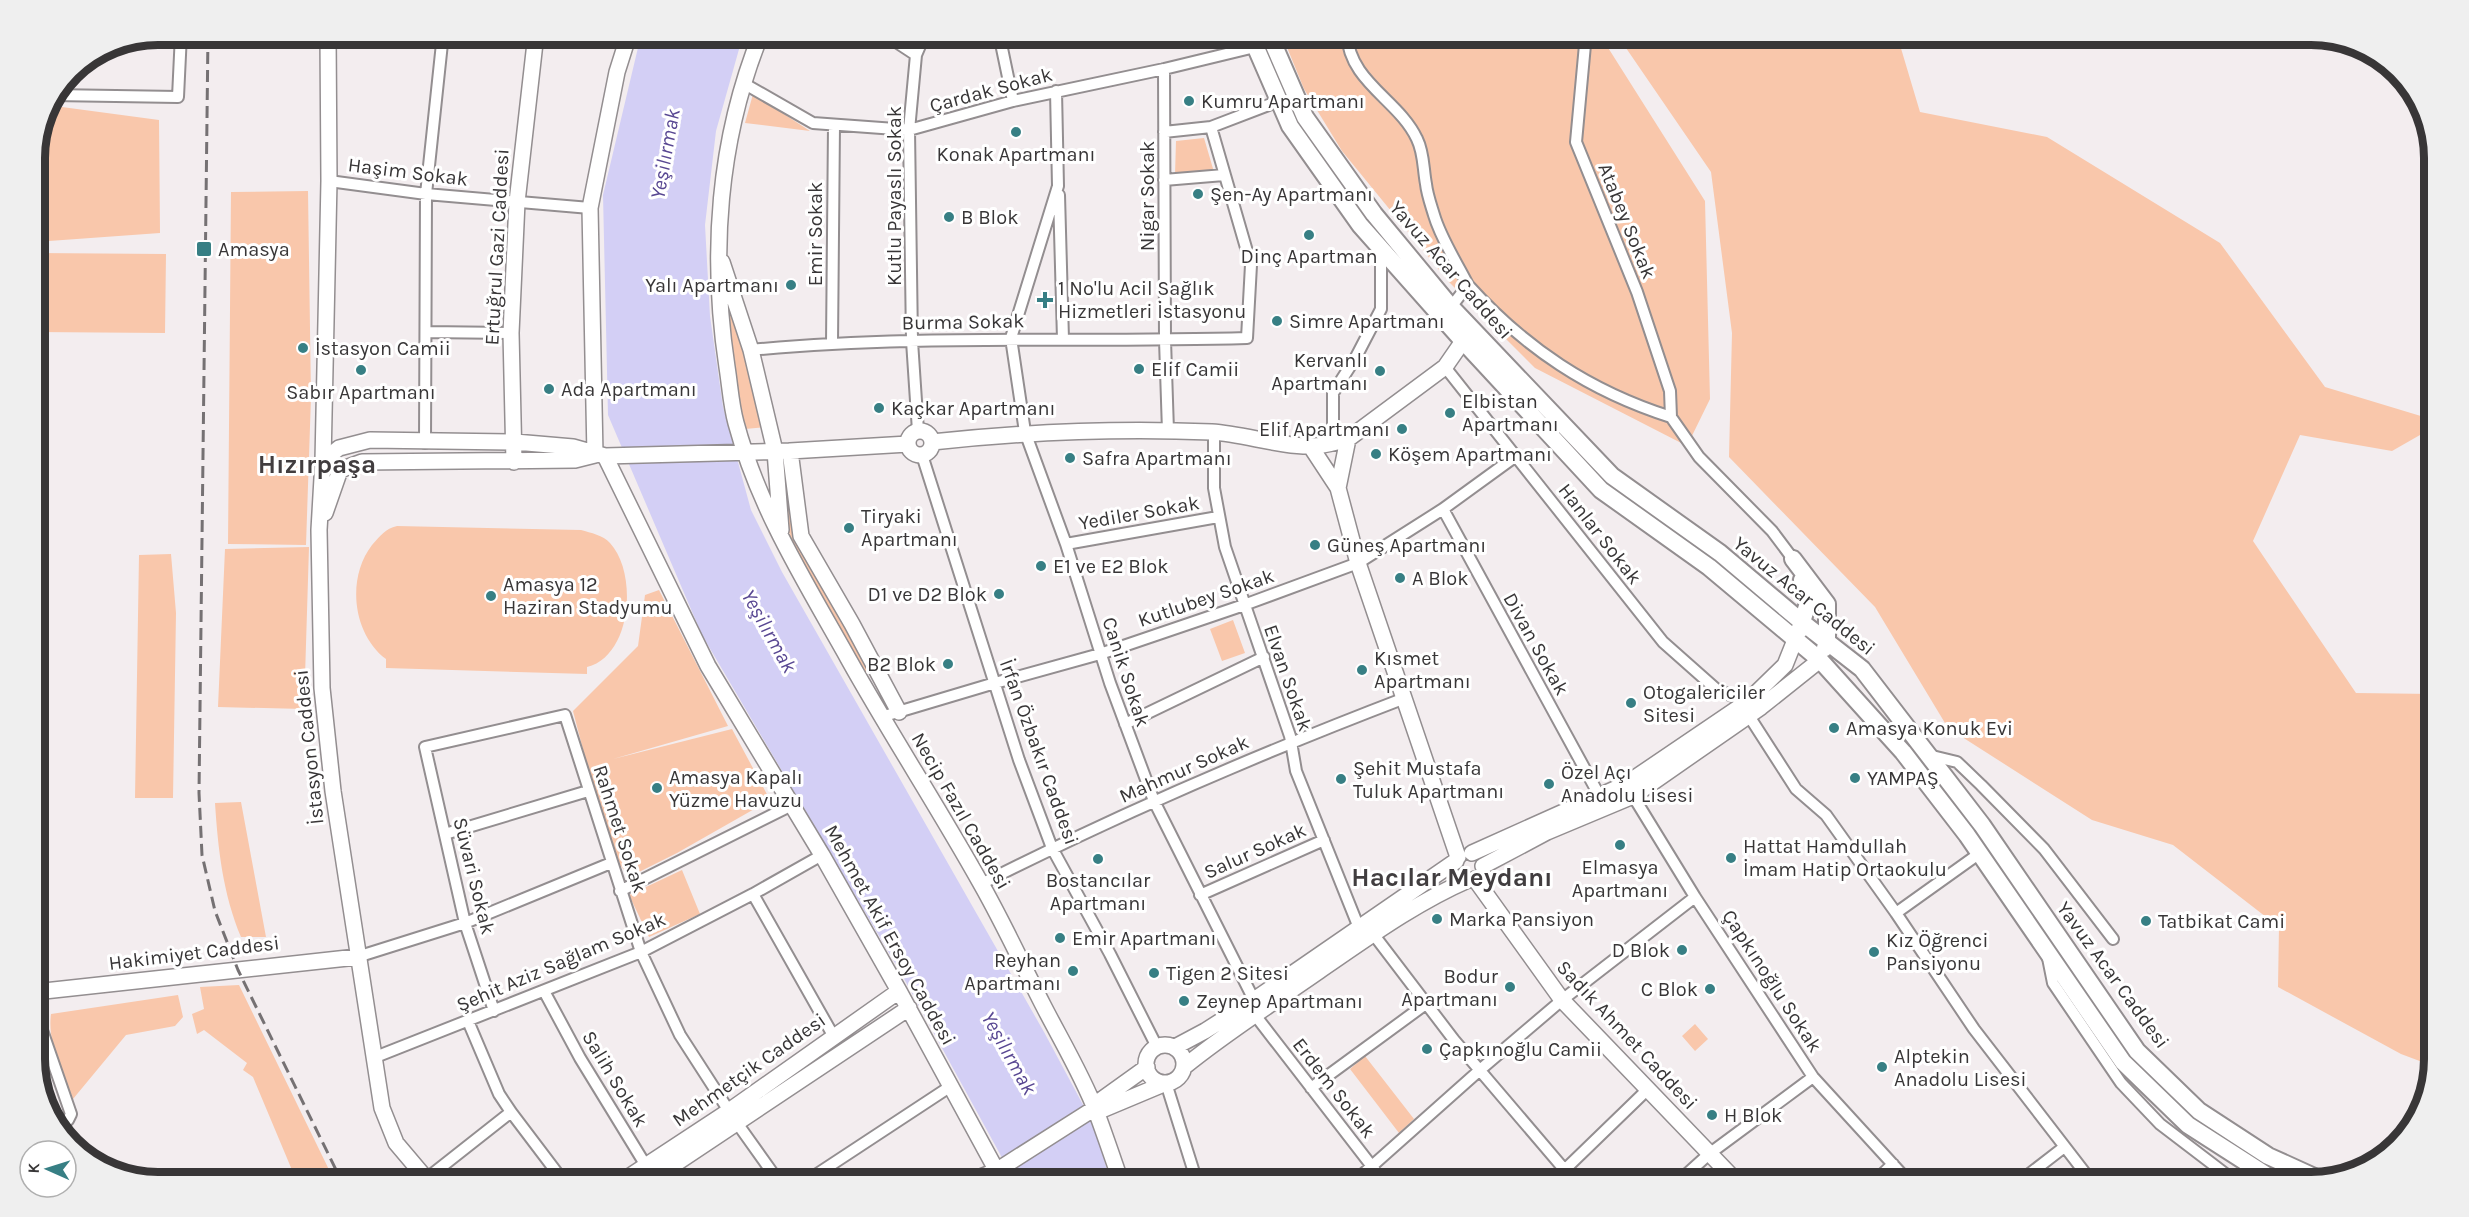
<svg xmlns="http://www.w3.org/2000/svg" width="2469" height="1217" font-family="Karla,sans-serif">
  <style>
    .green { fill: #f9c7ab }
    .water { fill: #d3cff5 }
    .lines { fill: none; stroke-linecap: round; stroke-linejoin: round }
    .street-casing { stroke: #938e90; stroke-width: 14 }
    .secondary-casing { stroke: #938e90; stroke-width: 18 }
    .primary-casing { stroke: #938e90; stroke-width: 20 }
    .street { stroke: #fff; stroke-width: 10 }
    .secondary { stroke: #fff; stroke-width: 15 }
    .primary { stroke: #fff; stroke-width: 16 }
    .rail { stroke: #757173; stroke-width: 3; stroke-dasharray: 12 6; stroke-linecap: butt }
    .poi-dot { fill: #377f84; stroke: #fff; stroke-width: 2 }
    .labels { text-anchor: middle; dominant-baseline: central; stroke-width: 6; stroke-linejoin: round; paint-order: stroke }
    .street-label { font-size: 20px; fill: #383637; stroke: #fff }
    .poi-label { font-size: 20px; fill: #383637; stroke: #fff; text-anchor: start }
    .water-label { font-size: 21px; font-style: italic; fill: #584792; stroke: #fff }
    .district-label { font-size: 26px; font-weight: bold; fill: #413d3f; stroke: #fff }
    .rim { fill: none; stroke: #383637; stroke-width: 8 }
  </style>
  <rect width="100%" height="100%" fill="#f3edef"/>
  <path class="green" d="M1282,35H1600L1705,201L1710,399L1687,446L1535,368L1449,282L1342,151L1304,89Z
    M1626,35H1897L1920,112L2047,137L2220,243L2325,387L2434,420V427L2392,451L2300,435L2253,541L2356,693L2434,694L2433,1066L2401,1054L2278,987L2279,927L2173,845L2092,820L1948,728L1875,607L1729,457L1732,333L1711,172L1626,48Z
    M753,94L810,131L745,123Z
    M47,105L159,120L160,233L35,242V150Z
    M1204,138L1214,172L1175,175L1176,141Z
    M308,191L311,397L306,545L228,544L231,192Z
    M35,253L166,254L165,333L35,332Z
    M725,288L767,427L745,429L728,346Z
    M780,467H788L799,549L872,670L864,674L794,551L789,532Z
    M397,526L581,530C591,533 603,535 610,543C638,573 632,656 587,667V674L386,668V659C353,634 346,579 372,545C381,535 385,529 397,526Z
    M309,547L304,709L218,707L225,549Z
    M171,554L176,613L173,798H135L139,555Z
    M659,590L728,726L613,759L732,729L770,800L677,853L637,873H627L620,865L587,765L573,711L638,646L645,595Z
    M1233,620L1245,653L1222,661L1210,629Z
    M241,802L266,937H241C223,894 218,849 215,803Z
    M682,870L700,914L649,937L629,895Z
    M239,985L335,1182H297L253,1077L243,1070L247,1063L204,1030L197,1034L192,1014L204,1009L200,987Z
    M178,995L183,1017L175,1026L126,1035L73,1099C63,1072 47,1043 51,1014Z
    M1695,1024L1708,1039L1695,1051L1682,1036Z
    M1365,1056L1414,1119L1399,1133L1350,1069Z
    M231,1176L285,1177L287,1182H231Z
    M219,1177V1182H158L142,1179Z"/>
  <path class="water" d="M641,35H743L716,131L705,225L710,316L723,407L751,510L782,572L1044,1032L1096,1129L1110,1182H1012L1011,1176L1000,1154L902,975L702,635L608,415L603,195Z"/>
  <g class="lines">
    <g class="street-casing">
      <path id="street" d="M884,34L916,55
        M999,34L1013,101
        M1347,34C1349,82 1399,100 1417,139C1424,153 1423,168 1426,184C1427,194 1431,205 1434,215C1441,239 1457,263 1468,285L1451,307
        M1164,69L1165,340L1168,431
        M743,83L813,123L909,130L1013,101L1164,69L1255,47
        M1056,91L1058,186L1011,338L1025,432L1066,544L1110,683L1154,801L1254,1000
        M53,95L178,97L181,34
        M1164,132L1211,127L1279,101
        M1164,180L1224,175
        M329,181L426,194L590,208
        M1059,195L1063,339
        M1468,285C1525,348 1589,391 1671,417L1670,391L1637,292L1576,142L1586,34
        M426,332L511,333
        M832,343L834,125
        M751,350C916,334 1082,343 1247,338L1251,265L1211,127
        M1445,367L1663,642L1716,689L1747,702L1749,716L1796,789L1826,815L1896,913L1974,1029L2092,1182
        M1671,417L1699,457L1772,531L1793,559
        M918,431L912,341L909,130L916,55L925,34
        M1214,432V488L1225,547L1290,736L1296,771L1359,928
        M425,443L426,194L443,34
        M1333,443V393L1356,357L1381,309V248
        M922,455L1019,760L1052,848L1110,954L1157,1047
        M1443,509L1599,795
        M1066,544L1218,517
        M881,717L995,683L1100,654L1244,605L1358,563L1443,509L1516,456
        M1125,724L1264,657
        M1928,755L1957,762L1981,785L2044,849L2113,939
        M1630,791L1695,897L1813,1077L1909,1182
        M445,834L588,791
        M981,884C1119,814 1261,753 1405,698
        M620,891L792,805
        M753,894L834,1037
        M1200,895L1324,840
        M1896,913L1980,853
        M1374,935L1454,1040L1575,1182
        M357,957L465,923L611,863
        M2048,958L2053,983L2121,1083L2160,1124L2236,1182
        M544,991L580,1058L648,1169
        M35,1010L71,1114L68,1120L55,1127
        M494,1011L465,923L425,747L565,715L641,952L680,1035L729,1111
        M1255,1015L1384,1182
        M468,1021L499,1094L511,1112
        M373,1058L641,952L753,894L822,855
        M1166,1083L1197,1182
        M1311,1088L1427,1003
        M737,1123L779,1182
        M426,1179L511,1112L564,1182
        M805,1182L951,1086
        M1354,1182L1481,1069L1562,1000L1695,897
        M1552,1182L1647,1090
        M1678,1182L1709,1154L1813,1077
        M1874,1182L1893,1164
        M2019,1182L2063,1148"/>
    </g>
    <g class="secondary-casing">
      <path id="secondary" d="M328,34L329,181L323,461L319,530L322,688L333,791L382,1108L396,1143L429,1182
        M761,34C718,140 710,255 727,367C730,386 731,405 736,423C759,509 806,583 849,660C891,735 938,807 980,882C1003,922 1022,964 1043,1005C1061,1040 1082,1075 1096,1111C1105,1135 1113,1159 1121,1182
        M722,262L751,350L775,451L781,530
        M908 443a12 12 0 1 1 24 0a12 12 0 1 1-24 0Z
        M932,442C1025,432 1118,428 1212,432C1244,434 1281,447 1312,446C1324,446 1336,442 1348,439L1445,367L1463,341
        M1311,447L1338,488L1358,563L1458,857
        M790,451L801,536L852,624L899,712
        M595,455L590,208L617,72L629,34
        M605,456L708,666L822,855L899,991L993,1164L998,1182
        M323,461L339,448L370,440L515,442L573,447L605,456L790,451L908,444
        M514,462L511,333L517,202L536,34
        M1338,488L1348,439
        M325,513L340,470L362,462L575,460L595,455
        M1472,853L1626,784L1747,702L1785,665L1795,640
        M1483,866L1547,832L1633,796L1761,707L1820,660
        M1475,879L1562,1000L1737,1182
        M35,992L357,957
        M1146 1064a19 19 0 1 1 38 0a19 19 0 1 1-38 0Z
        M1175,1047L1205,1031L1254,1000L1456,861
        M1184,1067C1227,1032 1273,1003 1319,971C1366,939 1415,903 1468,880
        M1095,1108L1104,1109L1166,1083
        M621,1182L729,1111L899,991
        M648,1182L909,1008
        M968,1182L996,1171L1095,1108L1101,1100L1147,1067"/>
    </g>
    <g class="primary-casing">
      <path id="primary" d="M1250,34L1290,126L1360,225L1463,341L1601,490L1709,567L1820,660L1903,752L1967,835L2123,1062L2188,1125L2277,1182
        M1269,34L1305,117L1374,214L1451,307L1612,476L1720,553L1803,623L1862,669L1982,825L2137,1051L2199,1111L2268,1156L2321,1180
        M1793,559L1827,604V642L1825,648
        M1799,631L1810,597L1802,580"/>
    </g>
    <use href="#street" class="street"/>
    <use href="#secondary" class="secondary"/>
    <use href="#primary" class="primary"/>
    <path class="rail" d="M208,34L199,793L202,855L215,911L238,970L342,1182"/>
  </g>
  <g class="poi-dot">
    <circle cx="1189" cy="101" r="6"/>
    <circle cx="1016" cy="132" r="6"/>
    <circle cx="1198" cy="194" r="6"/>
    <circle cx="949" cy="217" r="6"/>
    <circle cx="1309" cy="235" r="6"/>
    <rect x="196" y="241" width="16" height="16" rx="3"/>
    <circle cx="791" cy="285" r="6"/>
    <path d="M1042 291h6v6h6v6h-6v6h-6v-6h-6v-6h6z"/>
    <circle cx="1277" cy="321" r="6"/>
    <circle cx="303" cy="348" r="6"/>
    <circle cx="1139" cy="369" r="6"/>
    <circle cx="361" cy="370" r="6"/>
    <circle cx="1380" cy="371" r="6"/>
    <circle cx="549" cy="389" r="6"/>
    <circle cx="879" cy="408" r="6"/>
    <circle cx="1450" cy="413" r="6"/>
    <circle cx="1402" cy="429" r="6"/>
    <circle cx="1376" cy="454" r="6"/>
    <circle cx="1070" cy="458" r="6"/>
    <circle cx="849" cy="528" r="6"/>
    <circle cx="1315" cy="545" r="6"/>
    <circle cx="1041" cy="566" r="6"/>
    <circle cx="1400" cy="578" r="6"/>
    <circle cx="999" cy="594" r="6"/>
    <circle cx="491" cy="596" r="6"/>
    <circle cx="948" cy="664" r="6"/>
    <circle cx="1362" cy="670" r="6"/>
    <circle cx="1631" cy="703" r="6"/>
    <circle cx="1834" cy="728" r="6"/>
    <circle cx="1855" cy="778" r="6"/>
    <circle cx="1341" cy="779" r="6"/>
    <circle cx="1549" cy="784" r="6"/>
    <circle cx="657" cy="788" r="6"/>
    <circle cx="1620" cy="845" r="6"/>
    <circle cx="1731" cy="858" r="6"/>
    <circle cx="1098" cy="859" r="6"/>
    <circle cx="1437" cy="919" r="6"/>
    <circle cx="2146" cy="921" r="6"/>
    <circle cx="1060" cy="938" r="6"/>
    <circle cx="1682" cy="950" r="6"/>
    <circle cx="1874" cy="952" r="6"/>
    <circle cx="1073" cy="971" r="6"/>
    <circle cx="1154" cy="973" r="6"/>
    <circle cx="1510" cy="987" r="6"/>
    <circle cx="1710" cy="989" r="6"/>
    <circle cx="1184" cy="1001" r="6"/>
    <circle cx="1427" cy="1049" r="6"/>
    <circle cx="1882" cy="1067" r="6"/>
    <circle cx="1712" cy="1115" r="6"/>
  </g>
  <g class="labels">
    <g class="street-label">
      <text transform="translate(991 90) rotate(-15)">Çardak Sokak</text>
      <text transform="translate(408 172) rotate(7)">Haşim Sokak</text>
      <text transform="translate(894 196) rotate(-90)">Kutlu Payaslı Sokak</text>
      <text transform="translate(1147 196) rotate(-90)">Nigar Sokak</text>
      <text transform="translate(1627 221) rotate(68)">Atabey Sokak</text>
      <text transform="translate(815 234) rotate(-90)">Emir Sokak</text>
      <text transform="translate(497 247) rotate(-87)">Ertuğrul Gazi Caddesi</text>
      <text transform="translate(1451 270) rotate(49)">Yavuz Acar Caddesi</text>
      <text transform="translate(963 322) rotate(-1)">Burma Sokak</text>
      <text transform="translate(1139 513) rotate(-10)">Yediler Sokak</text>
      <text transform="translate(1600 534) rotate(52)">Hanlar Sokak</text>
      <text transform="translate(1804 596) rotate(39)">Yavuz Acar Caddesi</text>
      <text transform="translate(1206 598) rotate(-19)">Kutlubey Sokak</text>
      <text transform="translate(1536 644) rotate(61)">Divan Sokak</text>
      <text transform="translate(1126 672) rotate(72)">Canik Sokak</text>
      <text transform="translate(1288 678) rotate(71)">Elvan Sokak</text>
      <text transform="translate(309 747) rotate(-96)">İstasyon Caddesi</text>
      <text transform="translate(1039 752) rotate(70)">İrfan Özbakır Caddesi</text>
      <text transform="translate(1184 769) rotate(-24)">Mahmur Sokak</text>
      <text transform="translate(961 811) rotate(60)">Necip Fazıl Caddesi</text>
      <text transform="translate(620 829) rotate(72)">Rahmet Sokak</text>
      <text transform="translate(1255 851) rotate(-24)">Salur Sokak</text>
      <text transform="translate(474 876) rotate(76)">Süvari Sokak</text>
      <text transform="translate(890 935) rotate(61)">Mehmet Akif Ersoy Caddesi</text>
      <text transform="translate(194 953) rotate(-7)">Hakimiyet Caddesi</text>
      <text transform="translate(561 962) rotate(-23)">Şehit Aziz Sağlam Sokak</text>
      <text transform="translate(2113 975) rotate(54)">Yavuz Acar Caddesi</text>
      <text transform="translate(1772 981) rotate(57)">Çapkınoğlu Sokak</text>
      <text transform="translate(1627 1035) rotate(47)">Sadık Ahmet Caddesi</text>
      <text transform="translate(749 1070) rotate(-35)">Mehmetçik Caddesi</text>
      <text transform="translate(615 1079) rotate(59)">Salih Sokak</text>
      <text transform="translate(1334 1088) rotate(52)">Erdem Sokak</text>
    </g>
    <g class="poi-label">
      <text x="1201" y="101">Kumru Apartmanı</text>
      <text x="1016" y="154" text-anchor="middle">Konak Apartmanı</text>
      <text x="1210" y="194">Şen-Ay Apartmanı</text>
      <text x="961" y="217">B Blok</text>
      <text x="218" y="249">Amasya</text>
      <text x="1309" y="256" text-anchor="middle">Dinç Apartman</text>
      <text x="779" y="285" text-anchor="end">Yalı Apartmanı</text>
      <text x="1058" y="288">1 No'lu Acil Sağlık<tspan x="1058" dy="23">Hizmetleri İstasyonu</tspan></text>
      <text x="1289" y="321">Simre Apartmanı</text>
      <text x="315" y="348">İstasyon Camii</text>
      <text x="1368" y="360" text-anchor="end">Kervanlı<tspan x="1368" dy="23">Apartmanı</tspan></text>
      <text x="1151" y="369">Elif Camii</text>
      <text x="561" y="389">Ada Apartmanı</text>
      <text x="361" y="392" text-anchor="middle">Sabır Apartmanı</text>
      <text x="1462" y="401">Elbistan<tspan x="1462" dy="23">Apartmanı</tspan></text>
      <text x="891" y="408">Kaçkar Apartmanı</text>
      <text x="1390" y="429" text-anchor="end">Elif Apartmanı</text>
      <text x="1388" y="454">Köşem Apartmanı</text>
      <text x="1082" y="458">Safra Apartmanı</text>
      <text x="861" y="516">Tiryaki<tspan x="861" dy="23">Apartmanı</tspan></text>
      <text x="1327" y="545">Güneş Apartmanı</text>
      <text x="1053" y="566">E1 ve E2 Blok</text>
      <text x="1412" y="578">A Blok</text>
      <text x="503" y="584">Amasya 12<tspan x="503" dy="23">Haziran Stadyumu</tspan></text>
      <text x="987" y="594" text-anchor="end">D1 ve D2 Blok</text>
      <text x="1374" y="658">Kısmet<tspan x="1374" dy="23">Apartmanı</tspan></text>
      <text x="936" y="664" text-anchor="end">B2 Blok</text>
      <text x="1643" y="692">Otogalericiler<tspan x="1643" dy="23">Sitesi</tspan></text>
      <text x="1846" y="728">Amasya Konuk Evi</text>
      <text x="1353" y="768">Şehit Mustafa<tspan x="1353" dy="23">Tuluk Apartmanı</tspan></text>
      <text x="1561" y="772">Özel Açı<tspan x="1561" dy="23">Anadolu Lisesi</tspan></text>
      <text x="669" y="777">Amasya Kapalı<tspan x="669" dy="23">Yüzme Havuzu</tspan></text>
      <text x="1867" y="778">YAMPAŞ</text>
      <text x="1743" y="846">Hattat Hamdullah<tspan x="1743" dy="23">İmam Hatip Ortaokulu</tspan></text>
      <text x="1620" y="867" text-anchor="middle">Elmasya<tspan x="1620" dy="23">Apartmanı</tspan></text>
      <text x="1098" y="880" text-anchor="middle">Bostancılar<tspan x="1098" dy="23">Apartmanı</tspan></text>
      <text x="1449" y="919">Marka Pansiyon</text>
      <text x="2158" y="921">Tatbikat Cami</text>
      <text x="1072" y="938">Emir Apartmanı</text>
      <text x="1886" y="940">Kız Öğrenci<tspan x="1886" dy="23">Pansiyonu</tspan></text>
      <text x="1670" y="950" text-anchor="end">D Blok</text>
      <text x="1061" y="960" text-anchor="end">Reyhan<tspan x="1061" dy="23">Apartmanı</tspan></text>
      <text x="1166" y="973">Tigen 2 Sitesi</text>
      <text x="1498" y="976" text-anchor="end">Bodur<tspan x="1498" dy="23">Apartmanı</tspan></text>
      <text x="1698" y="989" text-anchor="end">C Blok</text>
      <text x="1196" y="1001">Zeynep Apartmanı</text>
      <text x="1439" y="1049">Çapkınoğlu Camii</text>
      <text x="1894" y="1056">Alptekin<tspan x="1894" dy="23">Anadolu Lisesi</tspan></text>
      <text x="1724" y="1115">H Blok</text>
    </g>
    <g class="water-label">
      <text transform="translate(665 154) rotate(-80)">Yeşilırmak</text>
      <text transform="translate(769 631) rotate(61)">Yeşilırmak</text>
      <text transform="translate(1009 1053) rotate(61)">Yeşilırmak</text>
    </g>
    <g class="district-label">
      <text x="317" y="464">Hızırpaşa</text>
      <text x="1452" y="877">Hacılar Meydanı</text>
    </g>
  </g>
  <path d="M0 0H2469V1217H0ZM158 45H2311A113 113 0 0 1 2424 158V1059A113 113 0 0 1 2311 1172H158A113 113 0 0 1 45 1059V158A113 113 0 0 1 158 45Z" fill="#efefef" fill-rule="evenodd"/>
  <path class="rim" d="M158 45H2311A113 113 0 0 1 2424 158V1059A113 113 0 0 1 2311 1172H158A113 113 0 0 1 45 1059V158A113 113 0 0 1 158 45Z"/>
  <g transform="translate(48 1169) rotate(273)"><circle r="28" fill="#ffffff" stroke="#afafaf" stroke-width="1.5"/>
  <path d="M0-4.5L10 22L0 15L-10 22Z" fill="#377f84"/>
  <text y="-9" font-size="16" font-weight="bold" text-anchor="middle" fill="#383637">K</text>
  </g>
</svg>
